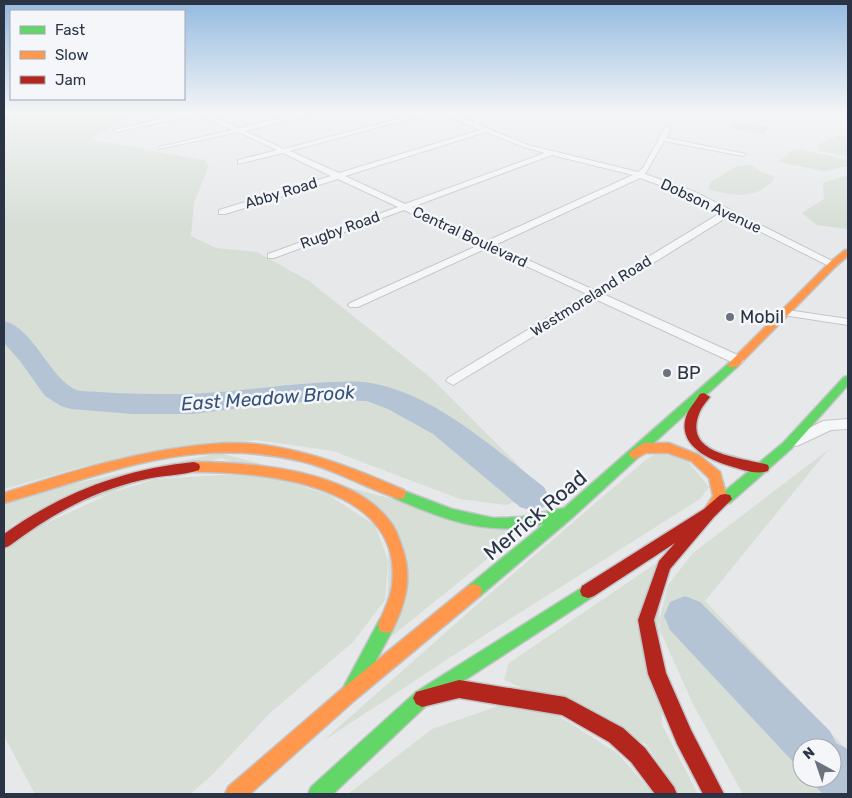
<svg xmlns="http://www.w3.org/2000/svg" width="852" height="798" font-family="Rubik,sans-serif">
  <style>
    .green { fill: #d6ded6; fill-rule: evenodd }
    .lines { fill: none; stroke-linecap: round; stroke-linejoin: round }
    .river { fill: #b4c4d5; fill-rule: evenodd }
    .street-casing { stroke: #c4c6c8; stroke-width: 2 }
    .fast-casing { stroke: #c2c5c8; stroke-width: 3 }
    .slow-casing { stroke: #c2c5c8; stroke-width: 3 }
    .jam-casing { stroke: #c2c5c8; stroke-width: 3 }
    .street { fill: #f5f6f7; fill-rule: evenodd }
    .fast { fill: #63d668; fill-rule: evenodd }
    .slow { fill: #ff974d; fill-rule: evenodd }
    .jam { fill: #b3261e; fill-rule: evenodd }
    .poi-dot { fill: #6c737f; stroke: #f4f6f9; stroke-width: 2 }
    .labels { text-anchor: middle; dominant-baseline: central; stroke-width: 5; stroke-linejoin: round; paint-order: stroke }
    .far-street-label { font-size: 15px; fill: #2b3445; stroke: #f4f6f9 }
    .poi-label { font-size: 18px; fill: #2b3445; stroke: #f4f6f9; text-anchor: start }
    .water-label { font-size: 19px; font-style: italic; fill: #34527a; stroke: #f4f6f9 }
    .near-street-label { font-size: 21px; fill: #2b3445; stroke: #f4f6f9 }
  </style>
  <rect width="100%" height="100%" fill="#e6e8ea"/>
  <path class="green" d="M27,113H132L93,138V140L204,160L209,166L194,202L191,236L216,248L257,252L309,281L431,378L543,490L506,505L460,499L333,451L256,440L85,466L4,489V121Z
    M736,123L768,127L764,134L732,129Z
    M839,136L848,137V156L819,151L817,145Z
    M800,149L848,160V166L824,171L778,162L792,150Z
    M752,165L760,171L775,177C762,200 730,196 708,189L711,182L737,166Z
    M848,175L847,229L817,225L802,213L824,199L823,183Z
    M828,450L705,601L848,751V794H743L693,704L658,626L668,585L693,553ZM802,748H832V778H802Z
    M220,453L516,532L506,544L387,640L389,516L221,458L14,524L4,533V503L57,487Z
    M657,454L684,457L709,487L700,499L480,638L323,741L471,610L648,458Z
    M255,473L319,489L375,525L388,560L385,600L353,642L270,713L211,776L190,794H35L4,736V552L16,537L140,480Z
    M658,562L662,725L698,794H679L646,744L504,680L509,663Z
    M501,705L551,711L617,753L654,794H348L432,729Z"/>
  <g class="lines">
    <path class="river" d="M4,321C34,328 50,380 77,390C83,392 92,391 99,392C126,394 152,394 179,394C224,394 269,386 314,383C332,382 353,380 371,383C435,394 494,449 544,487L549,497L544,507L532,511L520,507L433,434L388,409L367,401L334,400L274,404L192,414H132L71,409L61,406L45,396L20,361L4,343Z
      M685,596L700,602L830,731L836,743L848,749V794H823L814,785L812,778H832V748H802V768L796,765L670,630L664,616L670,602Z"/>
    <g class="street-casing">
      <path id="street" d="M187,113H206L239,128L304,113H316L245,131L284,149L420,113H431L290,151L339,173L480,130L440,113H449L474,123L480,113H486L479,125L528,145L638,172L643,168L665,128L668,126L671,128L666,138L746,154L743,156L664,141L645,174L693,191L838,264L833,267L829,266L729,216L603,294L742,357L744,360L742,363H734L595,299L453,385L446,381L448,378L587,294L487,248L358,307H350L348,305L350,303L479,245L404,210L274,258H268V254L398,207L338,179L225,214H219V210L331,176L283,153L238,164V160L277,150L238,132L159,149V147L232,130L199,114L116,132L113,130ZM486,132L524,147L545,153L405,204L345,176ZM552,155L633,175L487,241L412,207ZM640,178L687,195L722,212L594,290L495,245Z
        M787,310L848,319V325L783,315L781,313L783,311Z
        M848,419V429L831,430L797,446L792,445L790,441L792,437L823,421Z"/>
    </g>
    <g class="fast-casing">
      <path id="fast" d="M13,113H20L4,119V116Z
        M733,362L737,363L738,365L737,367L573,517L480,596L474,598L468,596L466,591L468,586L544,524C488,537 445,520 394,498L392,494L394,490L399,489L452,509L493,518L522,517L564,508L729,363Z
        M848,376V385L791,449L730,503L725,504L720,503L718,499L720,495L783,443L844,377Z
        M588,584L594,586L596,591L594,596L428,704L333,794H308L311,787L416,692Z
        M386,617L392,619L394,625L392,631L355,700L349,703L343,700L340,694L343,688L380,619Z"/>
    </g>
    <g class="slow-casing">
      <path id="slow" d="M845,250H848V256L836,266L737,367H729L728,365L729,363L830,262Z
        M225,443C238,443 251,443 264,445C314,452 358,470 404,490L406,494L404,498L399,499C365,488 335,469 300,461C190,435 107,474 4,503V493C78,469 147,448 225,443Z
        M644,443H669L699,455L720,472L727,497C722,506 716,521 704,517L702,513L713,496L709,478L691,461L668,453H646L635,459L631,457L629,454L631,451Z
        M194,462C254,462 362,471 395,529C398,535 400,541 402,547C413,577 406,603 392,631L386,633L380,631L378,625C383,612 390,600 392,586C405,485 264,471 194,472L189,470L188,467L189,464Z
        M474,584L480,586L482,591L480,596L355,700L250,794H225L228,787L343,688L468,586Z"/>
    </g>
    <g class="jam-casing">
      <path id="jam" d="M704,393L710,397C706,402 701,408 699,414C683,456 743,457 768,465L769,468L768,471C757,475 743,470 733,467C709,460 675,445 687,414C690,407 696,401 700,394Z
        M194,462L199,464L200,467L199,470C181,476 160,475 142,480C92,491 49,516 9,546L4,548V534C61,493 124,469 194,462Z
        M725,494L730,495L732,499L714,517L670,569L654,620L666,673L691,730L724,794H703L677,744L648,674L638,620L659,561L675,543L594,596L588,598L582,596L580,591L582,586L704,509L720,495Z
        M459,680L565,697L571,700L623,728L645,748L674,787L677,794H655L631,762L609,742L562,715L459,698L422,707L416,704L413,698L416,692Z"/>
    </g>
    <use href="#street" class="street"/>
    <use href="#fast" class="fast"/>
    <use href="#slow" class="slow"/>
    <use href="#jam" class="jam"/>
  </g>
  <linearGradient id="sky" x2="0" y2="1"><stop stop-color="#93bae0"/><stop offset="0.5" stop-color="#f4f5f6"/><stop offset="1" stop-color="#f4f5f6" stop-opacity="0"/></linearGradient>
  <rect width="852" height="225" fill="url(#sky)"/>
  <g class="poi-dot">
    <circle cx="730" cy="317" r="5"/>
    <circle cx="667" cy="373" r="5"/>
  </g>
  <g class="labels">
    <g class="far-street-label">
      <text transform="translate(281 193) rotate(-17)">Abby Road</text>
      <text transform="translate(711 206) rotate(25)">Dobson Avenue</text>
      <text transform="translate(340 230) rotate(-20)">Rugby Road</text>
      <text transform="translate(470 237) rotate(25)">Central Boulevard</text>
      <text transform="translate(591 296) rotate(-32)">Westmoreland Road</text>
    </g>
    <g class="poi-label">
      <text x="740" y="317">Mobil</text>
      <text x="677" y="373">BP</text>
    </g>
    <g class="water-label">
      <text transform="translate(268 398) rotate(-4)">East Meadow Brook</text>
    </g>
    <g class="near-street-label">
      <text transform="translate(535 515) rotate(-40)">Merrick Road</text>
    </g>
  </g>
  <rect width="852" height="798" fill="none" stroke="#2b3445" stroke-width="10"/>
  <rect x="10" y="10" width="175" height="90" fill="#f4f6f9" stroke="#a4a8b1"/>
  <rect x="20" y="26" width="25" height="8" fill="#63d668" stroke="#a4a8b1"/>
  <text x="55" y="35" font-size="15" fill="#2b3445">Fast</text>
  <rect x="20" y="51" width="25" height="8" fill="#ff974d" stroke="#a4a8b1"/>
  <text x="55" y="60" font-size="15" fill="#2b3445">Slow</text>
  <rect x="20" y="76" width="25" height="8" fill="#b3261e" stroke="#a4a8b1"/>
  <text x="55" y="85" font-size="15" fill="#2b3445">Jam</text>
  <g transform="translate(817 763) rotate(320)"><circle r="24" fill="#f4f6f9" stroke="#a4a8b1"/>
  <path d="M0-4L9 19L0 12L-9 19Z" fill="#6c737f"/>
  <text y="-8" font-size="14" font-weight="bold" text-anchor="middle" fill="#2b3445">N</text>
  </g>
</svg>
